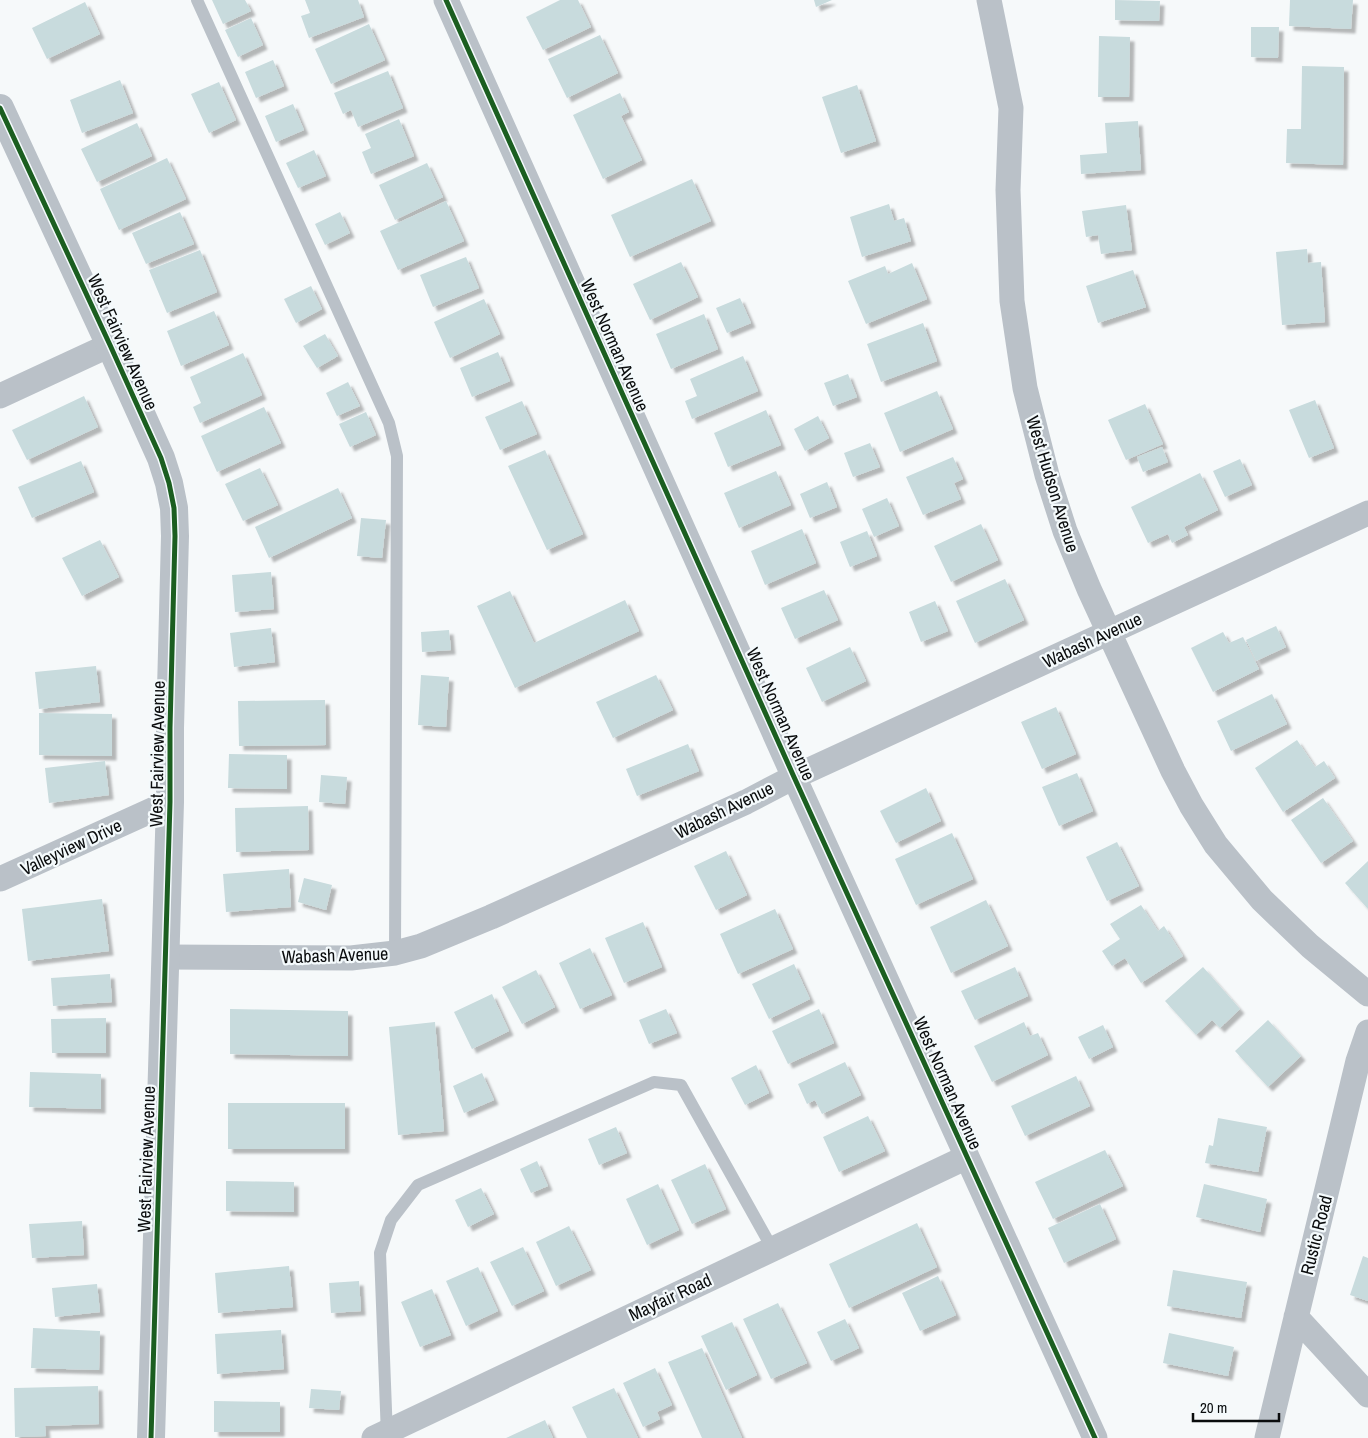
<svg xmlns="http://www.w3.org/2000/svg" width="1368" height="1438" font-family="'Archivo Narrow',sans-serif">
  <style>
    .building { fill: #c8dbdd; filter: url(#shadow) }
    .lines { fill: none; stroke-linecap: round; stroke-linejoin: round }
    .service { stroke: #bac1c8; stroke-width: 12 }
    .minor { stroke: #bac1c8; stroke-width: 25 }
    .tertiary { stroke: #bac1c8; stroke-width: 28 }
    .cycleway-casing { stroke: #f4fafc; stroke-width: 8 }
    .cycleway { stroke: #1b5e20; stroke-width: 5 }
    .labels { text-anchor: middle; dominant-baseline: central; stroke-width: 4.5; stroke-linejoin: round; paint-order: stroke }
    .street-label { font-size: 18px; fill: #0a0c0d; stroke: #f4fafc }
  </style>
  <defs>
    <filter id="shadow"><feDropShadow dx="4.5" dy="4.5" stdDeviation="1" flood-color="#0004"/></filter>
  </defs>
  <rect width="100%" height="100%" fill="#f6f9fa"/>
  <path class="building" d="M212,0H245L251,11L223,24Z
    M305,0H358L364,17L309,38L301,16L310,13Z
    M560,0H578L591,27L543,50L526,17Z
    M814,0H832L816,7Z
    M1115,0L1160,1L1159,21L1115,20Z
    M1290,0H1353L1351,29L1289,26Z
    M85,2L100,34L47,59L32,28Z
    M251,18L263,45L238,57L225,30Z
    M369,24L385,60L331,84L315,49Z
    M1251,27H1279L1278,58L1251,57Z
    M600,35L618,73L567,98L548,59Z
    M1099,36L1130,37L1129,97H1098Z
    M273,60L284,86L256,98L245,72Z
    M1302,66L1344,67L1343,165L1286,163L1287,129H1301Z
    M388,71L403,108L358,127L351,110L343,114L334,93Z
    M120,80L133,113L82,133L70,100Z
    M219,82L236,120L209,133L191,94Z
    M857,85L876,141L841,153L822,97Z
    M620,93L629,112L621,116L642,160L603,179L573,115Z
    M293,104L304,130L276,142L265,116Z
    M399,119L414,156L371,174L362,152L371,148L365,134Z
    M1138,121L1141,170L1081,174L1080,155L1107,153L1105,123Z
    M137,123L152,156L97,182L81,149Z
    M314,150L326,176L298,188L286,163Z
    M167,158L186,199L119,230L100,189Z
    M427,163L443,197L395,220L379,185Z
    M692,179L711,221L630,257L611,215Z
    M446,201L464,241L398,270L380,231Z
    M889,204L894,221L904,218L911,241L862,257L850,217Z
    M1126,205L1132,250L1101,254L1098,235L1086,237L1082,211Z
    M180,212L194,244L146,264L132,233Z
    M340,212L350,233L325,245L315,224Z
    M1307,249L1308,263L1321,262L1325,322L1282,325L1276,252Z
    M200,250L217,292L167,313L149,270Z
    M466,257L479,288L433,307L420,275Z
    M681,262L698,297L650,320L633,284Z
    M912,263L927,299L866,324L848,281L885,266L888,274Z
    M1133,270L1146,307L1098,323L1086,286Z
    M311,286L322,309L296,323L284,299Z
    M740,298L751,323L727,333L716,308Z
    M484,299L500,334L450,358L434,322Z
    M214,311L229,345L181,366L167,331Z
    M704,314L718,349L671,369L656,334Z
    M923,323L937,361L881,382L867,344Z
    M325,334L338,356L317,368L303,346Z
    M498,352L510,381L472,397L460,368Z
    M243,353L262,395L200,423L193,407L201,403L190,377Z
    M743,356L758,391L692,419L685,401L697,396L690,379Z
    M848,374L857,397L833,406L824,383Z
    M348,382L360,406L337,416L326,393Z
    M937,391L953,429L900,452L884,413Z
    M84,396L98,427L27,460L12,430Z
    M1315,400L1334,448L1309,458L1289,410Z
    M522,401L537,434L500,450L485,417Z
    M1145,404L1163,444L1126,460L1108,420Z
    M264,407L281,443L217,472L201,436Z
    M766,410L781,445L728,467L714,433Z
    M366,412L376,435L350,447L339,424Z
    M818,416L829,438L805,451L794,429Z
    M870,443L880,467L853,477L844,453Z
    M1162,447L1168,462L1143,472L1137,457Z
    M545,450L583,534L547,550L508,466Z
    M953,457L963,479L954,483L961,499L923,515L906,477Z
    M1240,459L1252,485L1225,497L1213,471Z
    M81,461L94,492L32,518L18,487Z
    M260,468L278,505L243,521L225,484Z
    M776,471L791,505L739,528L724,493Z
    M1200,473L1218,510L1184,527L1188,535L1172,543L1168,534L1148,543L1131,507Z
    M827,482L837,507L810,518L800,494Z
    M338,488L352,518L269,558L255,527Z
    M887,498L899,526L874,537L862,509Z
    M361,518L386,520L382,558L357,556Z
    M981,524L998,560L951,582L934,546Z
    M802,529L816,563L765,585L751,551Z
    M867,531L877,556L850,567L840,542Z
    M100,540L119,577L82,596L62,558Z
    M271,572L274,609L235,612L232,575Z
    M1005,579L1024,620L975,643L956,601Z
    M824,590L838,620L795,639L781,608Z
    M510,591L534,643L625,600L639,631L515,688L477,606Z
    M935,601L948,631L921,642L909,612Z
    M1276,626L1286,647L1256,661L1246,640Z
    M271,628L275,662L234,667L230,633Z
    M449,630L451,650L422,652L421,632Z
    M1223,632L1229,643L1243,637L1259,669L1213,692L1191,648Z
    M850,647L866,681L822,702L806,668Z
    M96,666L100,702L39,709L35,672Z
    M421,675L449,677L446,727L418,725Z
    M656,675L673,710L613,738L596,702Z
    M1272,694L1287,724L1231,751L1217,721Z
    M325,700L326,745L239,746L238,701Z
    M1056,707L1076,754L1042,769L1021,722Z
    M39,713L112,714V756L39,755Z
    M1297,740L1315,767L1324,761L1335,778L1283,812L1255,768Z
    M688,744L699,771L637,796L626,769Z
    M229,754L287,755V789L228,788Z
    M105,761L109,795L49,803L45,768Z
    M1077,773L1093,811L1059,826L1042,787Z
    M321,775L347,777L345,804L319,802Z
    M926,788L941,821L896,843L880,811Z
    M1323,798L1353,841L1321,863L1291,820Z
    M308,806L309,850L236,852L235,808Z
    M952,833L973,879L916,905L895,859Z
    M1117,842L1139,886L1107,901L1086,857Z
    M726,851L747,895L716,910L694,866Z
    M1368,861V909L1345,883Z
    M289,869L291,907L226,912L223,874Z
    M304,878L332,885L326,910L298,902Z
    M102,899L109,951L28,961L22,909Z
    M986,900L1008,946L951,973L930,927Z
    M1141,905L1158,931L1164,926L1183,956L1141,983L1125,958L1112,966L1102,951L1120,939L1110,924Z
    M775,909L793,949L738,974L720,934Z
    M643,922L662,967L624,983L605,938Z
    M590,948L612,995L580,1009L559,963Z
    M794,964L810,999L769,1019L752,984Z
    M1015,967L1028,996L975,1020L961,991Z
    M1203,967L1240,1009L1220,1028L1212,1020L1196,1035L1165,1001Z
    M536,970L555,1007L522,1024L502,987Z
    M110,974L112,1002L53,1006L51,978Z
    M492,994L509,1031L472,1049L454,1012Z
    M230,1009L348,1011V1056L230,1054Z
    M666,1009L677,1033L649,1044L639,1020Z
    M819,1009L834,1043L788,1064L772,1031Z
    M106,1018V1053H52L51,1019Z
    M1268,1020L1301,1056L1268,1087L1235,1051Z
    M435,1022L444,1131L398,1135L389,1027Z
    M1024,1022L1030,1036L1038,1033L1048,1055L992,1082L974,1046Z
    M1103,1025L1113,1047L1089,1059L1078,1037Z
    M845,1062L861,1095L822,1114L815,1100L807,1104L798,1084Z
    M756,1065L769,1093L745,1105L731,1078Z
    M30,1072L101,1074V1109L29,1107Z
    M482,1073L494,1100L464,1113L453,1086Z
    M1076,1076L1090,1106L1025,1136L1011,1106Z
    M228,1103H345V1149H228Z
    M868,1116L885,1151L839,1172L823,1137Z
    M1218,1118L1267,1127L1258,1172L1205,1163L1209,1145L1213,1146Z
    M616,1127L627,1153L599,1165L588,1139Z
    M1105,1150L1123,1186L1053,1219L1035,1182Z
    M537,1161L548,1186L531,1193L520,1169Z
    M705,1164L726,1209L692,1224L671,1180Z
    M226,1181L294,1182V1212L226,1211Z
    M658,1184L679,1230L647,1245L626,1199Z
    M1204,1184L1267,1199L1260,1232L1196,1217Z
    M481,1188L494,1214L468,1227L455,1200Z
    M1100,1204L1116,1239L1064,1263L1048,1228Z
    M82,1221L84,1255L32,1258L29,1224Z
    M917,1223L937,1267L849,1308L829,1264Z
    M569,1226L591,1270L556,1286L536,1242Z
    M523,1247L544,1291L512,1306L490,1262Z
    M1363,1256L1368,1258V1301L1350,1295Z
    M289,1266L293,1307L218,1313L215,1273Z
    M478,1267L498,1311L466,1326L446,1281Z
    M1173,1270L1247,1282L1241,1318L1167,1306Z
    M938,1276L956,1315L920,1331L902,1293Z
    M359,1281L361,1311L331,1313L329,1283Z
    M97,1284L100,1312L55,1317L52,1288Z
    M432,1289L451,1335L420,1347L401,1302Z
    M778,1303L807,1363L771,1379L743,1319Z
    M845,1319L859,1348L831,1361L817,1332Z
    M732,1322L757,1375L726,1390L701,1336Z
    M33,1328L100,1331L99,1370L31,1368Z
    M281,1330L284,1369L217,1374L215,1334Z
    M1169,1333L1234,1347L1228,1376L1163,1363Z
    M702,1348L742,1438H702L668,1362Z
    M655,1368L672,1405L657,1412L660,1419L643,1427L623,1383Z
    M98,1386L99,1424L45,1426L46,1436L15,1437L14,1388Z
    M614,1388L638,1438H587L572,1407Z
    M311,1389L341,1391L339,1410L309,1408Z
    M214,1401L280,1402V1432H214Z
    M545,1420L553,1438H506Z"/>
  <g class="lines">
    <path class="service" d="M197,0L389,423L397,456L395,953
      M387,1436L380,1253L391,1220L418,1185L654,1082L681,1085L772,1248"/>
    <path class="minor" d="M446,0L794,777L1095,1438
      M989,0L1011,108L1008,190L1012,301L1025,388L1047,475L1065,531L1089,589L1173,771L1191,805L1216,845L1262,900L1310,946L1368,994
      M0,396L110,345
      M0,879L170,802
      M166,957L351,958L395,953L421,946L491,917L746,802L794,777L1368,513
      M1296,1317L1368,1395
      M374,1438L967,1157
      M1267,1438L1358,1061L1368,1032"/>
    <path class="tertiary" d="M0,108L110,345L161,458L169,483L174,508L175,536L170,728V802L151,1438"/>
    <g class="cycleway-casing">
      <path id="cycleway" d="M446,0L794,777L1095,1438
        M0,108L110,345L161,458L169,483L174,508L175,536L170,728V802L151,1438"/>
    </g>
    <use href="#cycleway" class="cycleway"/>
  </g>
  <g class="labels">
    <g class="street-label">
      <text transform="translate(123 342) rotate(66)">West Fairview Avenue</text>
      <text transform="translate(615 345) rotate(66)">West Norman Avenue</text>
      <text transform="translate(1053 484) rotate(73)">West Hudson Avenue</text>
      <text transform="translate(1092 640) rotate(-25)">Wabash Avenue</text>
      <text transform="translate(781 714) rotate(66)">West Norman Avenue</text>
      <text transform="translate(157 754) rotate(-89)">West Fairview Avenue</text>
      <text transform="translate(724 810) rotate(-26)">Wabash Avenue</text>
      <text transform="translate(71 847) rotate(-25)">Valleyview Drive</text>
      <text transform="translate(335 955) rotate(-2)">Wabash Avenue</text>
      <text transform="translate(948 1083) rotate(66)">West Norman Avenue</text>
      <text transform="translate(146 1159) rotate(-88)">West Fairview Avenue</text>
      <text transform="translate(1316 1235) rotate(-76)">Rustic Road</text>
      <text transform="translate(670 1297) rotate(-25)">Mayfair Road</text>
    </g>
  </g>
  <path d="M1193 1413v8h86v-8" fill="none" stroke="#0a0c0d" stroke-width="2.5"/>
  <text x="1200" y="1413" font-size="15" fill="#0a0c0d" stroke="#f4fafc" stroke-width="4" paint-order="stroke">20 m</text>
</svg>
